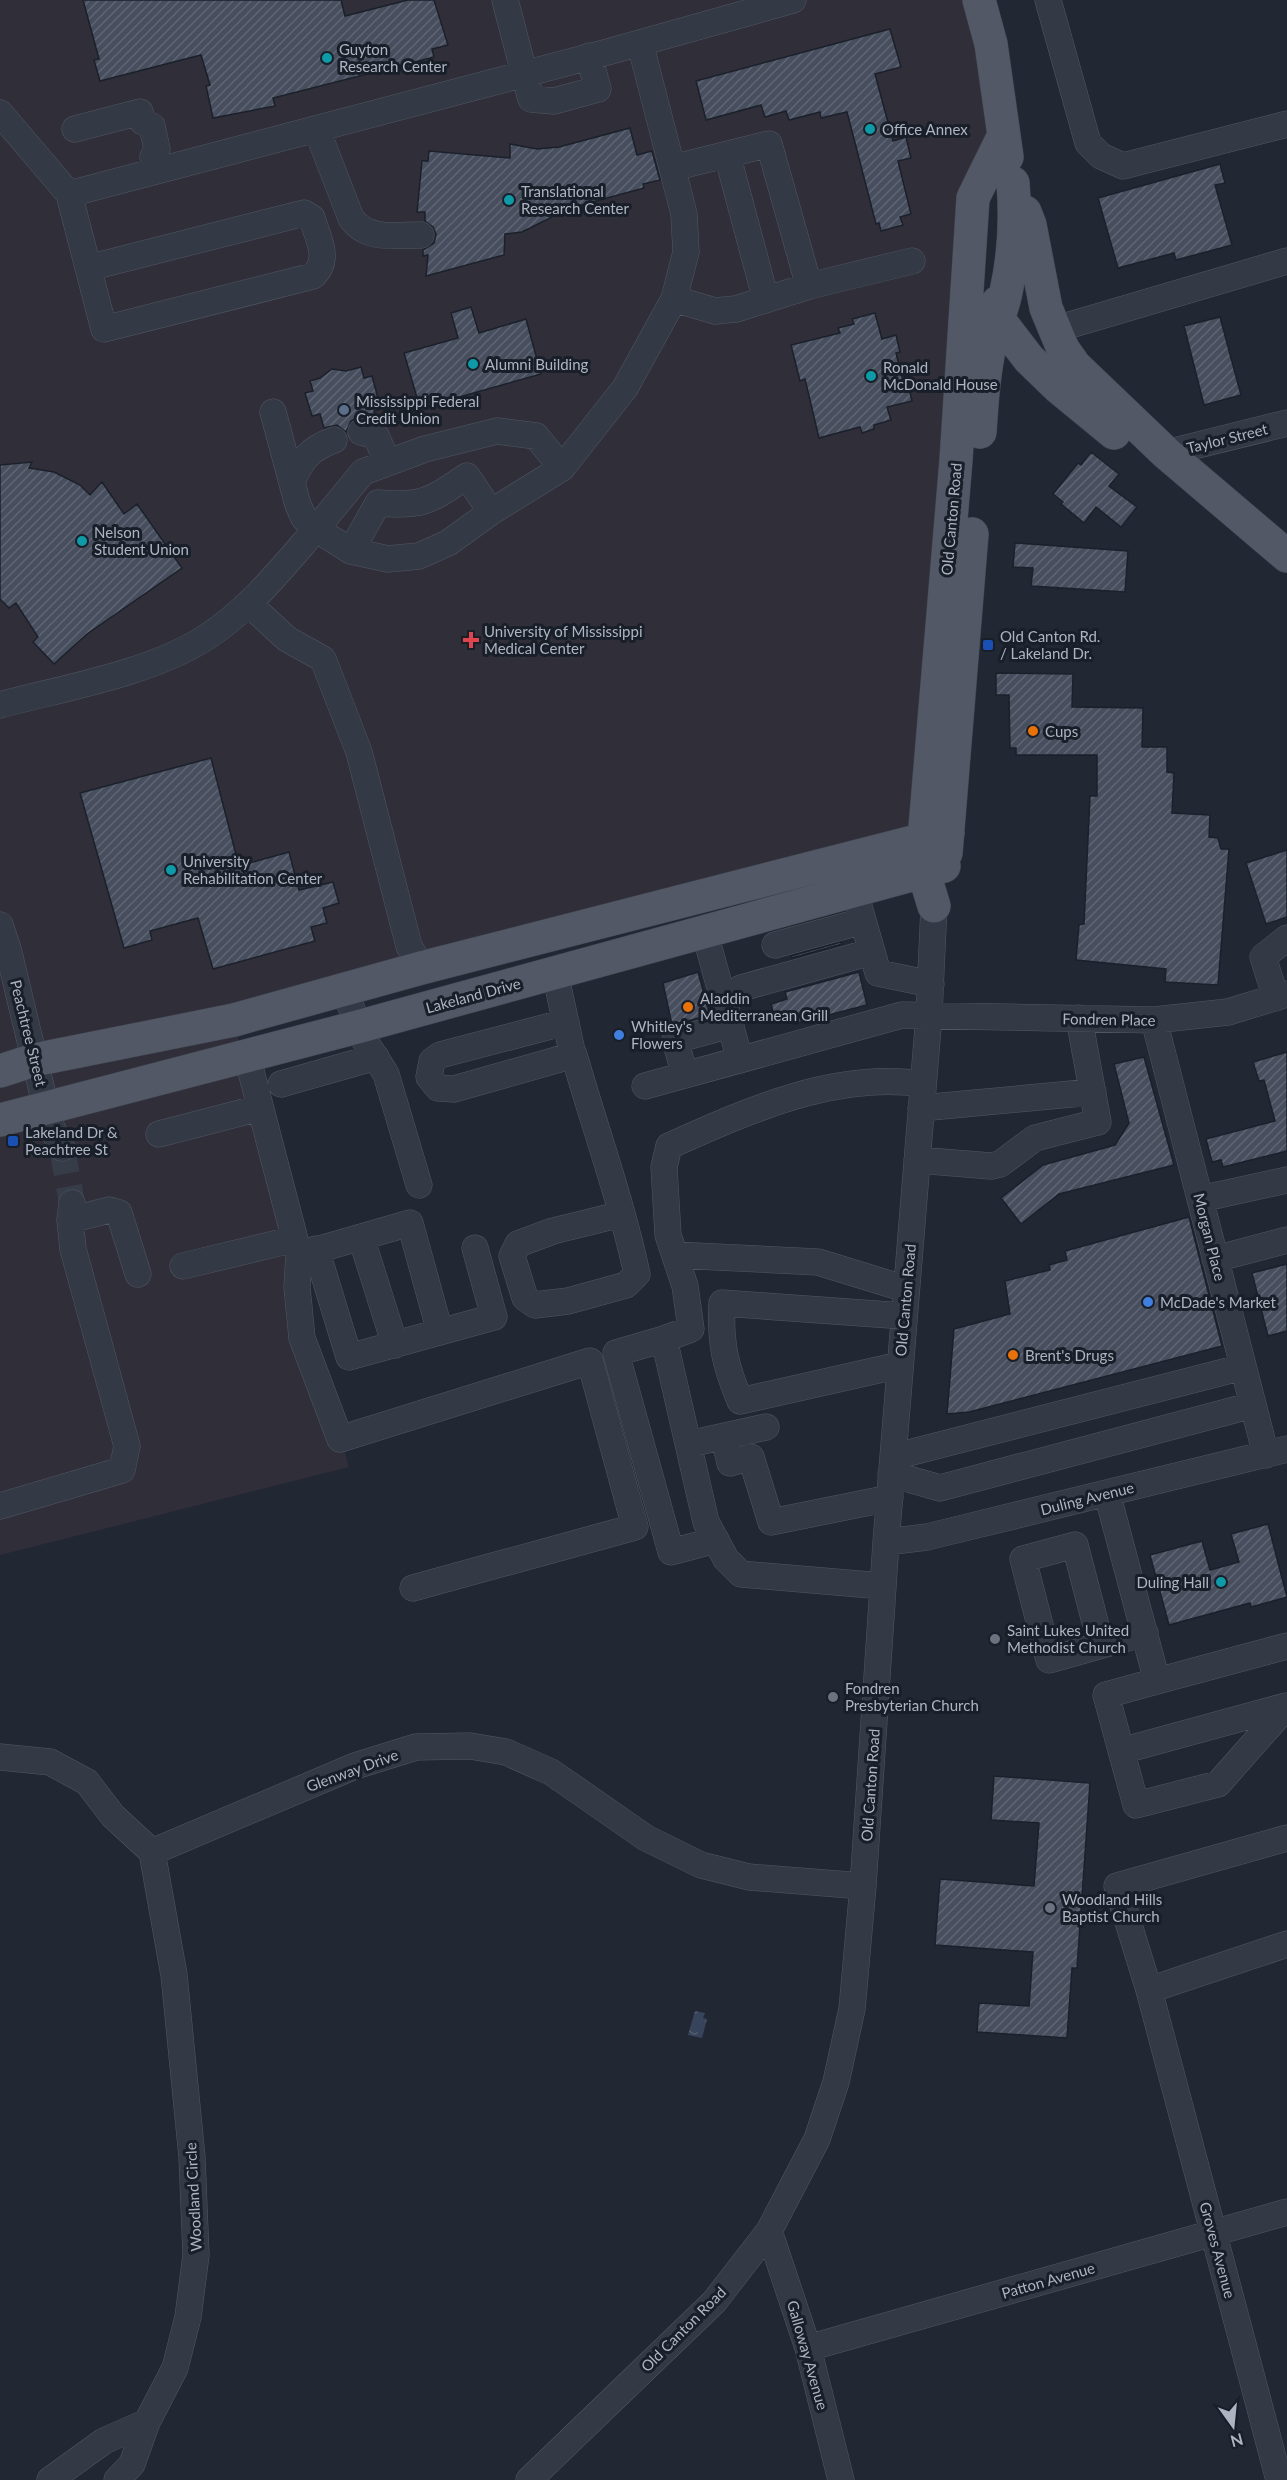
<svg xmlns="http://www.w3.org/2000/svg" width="1287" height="2480" font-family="Lato,sans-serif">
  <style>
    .medical { fill: #302e39 }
    .water { fill: url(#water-ripples) }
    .building { fill: url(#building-hatch); stroke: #1b212b; stroke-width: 1.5 }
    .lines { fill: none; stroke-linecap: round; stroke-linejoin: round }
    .minor-tunnel { stroke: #363d49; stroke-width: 26; stroke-dasharray: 26 13; stroke-linecap: butt }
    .minor-casing { stroke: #515763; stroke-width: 27 }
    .major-casing { stroke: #3d434e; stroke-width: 34 }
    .minor { stroke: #343a45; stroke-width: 26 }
    .major { stroke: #525865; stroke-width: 33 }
    .culture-dot { fill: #0f9aa8; stroke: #191f29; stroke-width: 2 }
    .service-dot { fill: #5c6f8a; stroke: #191f29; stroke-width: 2 }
    .health-dot { fill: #e0444e; stroke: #191f29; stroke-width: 2 }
    .transit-dot { fill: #1a4fb4; stroke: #191f29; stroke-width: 2 }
    .food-dot { fill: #e8710a; stroke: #191f29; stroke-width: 2 }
    .shop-dot { fill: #3f7fe0; stroke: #191f29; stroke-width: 2 }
    .worship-dot { fill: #6b7280; stroke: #191f29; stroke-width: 2 }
    .labels { text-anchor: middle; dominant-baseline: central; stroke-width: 6; stroke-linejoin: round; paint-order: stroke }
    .poi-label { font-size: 15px; fill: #aeb4c2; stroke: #191f29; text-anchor: start }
    .street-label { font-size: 15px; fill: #aeb4c2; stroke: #191f29 }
  </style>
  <defs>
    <pattern id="water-ripples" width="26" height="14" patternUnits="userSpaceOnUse" patternTransform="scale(1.5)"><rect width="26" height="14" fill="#37445c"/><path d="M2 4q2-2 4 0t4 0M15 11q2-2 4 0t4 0" fill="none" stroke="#515d72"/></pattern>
    <pattern id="building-hatch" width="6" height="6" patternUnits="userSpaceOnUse" patternTransform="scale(1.5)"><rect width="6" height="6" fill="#474e5e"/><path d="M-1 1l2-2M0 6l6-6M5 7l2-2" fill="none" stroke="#5f6573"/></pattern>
  </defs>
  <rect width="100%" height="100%" fill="#212834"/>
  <path class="medical" d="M0,0H979L1000,106L973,199L924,839L234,1020L298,1293L349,1467L0,1555Z"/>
  <path class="water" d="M695,2011L705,2013L703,2018L707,2019L702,2038L688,2035Z"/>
  <path class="building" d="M83,0H341L345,16L408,0H434L448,45L432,49L434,57L273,98L275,106L213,118L206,86L210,85L201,55L100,81L94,60L99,59Z
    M890,29L901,67L875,74L893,141L906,137L911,158L898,161L911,214L900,217L903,225L881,231L879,223L876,224L847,112L821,118L820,112L789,120L786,111L765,117L761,105L706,120L696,81Z
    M630,128L637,155L652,151L660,180L643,184L644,188L552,213V217L522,232L505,234L504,255L426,276L428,255L423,256V250L434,243L436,234L433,227L425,221V212H417L422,161H428L429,151L510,158V144L537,149L559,147Z
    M1220,164L1225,183L1215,185L1232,245L1176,260L1174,253L1118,268L1098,198Z
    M471,307L479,333L526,319L541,374L420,408L404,353L458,338L451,313Z
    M875,313L882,339L896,335L900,352L896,353L904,385L908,384L912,401L887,407L891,420L874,425V429L862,433L860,427L819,438L805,379L800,381L791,345L840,333L838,328L854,324L852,319Z
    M1220,317L1241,395L1204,405L1184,326Z
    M361,367L364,378L372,376L381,409L374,411L375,417H358L351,421L346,432L337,425L324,428L320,414L312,416L305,393L313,391L310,381L320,378L332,369L346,371Z
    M1091,452L1119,474L1109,486L1137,507L1121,527L1096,507L1084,523L1061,504L1063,502L1053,494L1078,463L1081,465Z
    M32,462L29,468L54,472L80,485L90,495L102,482L124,514L137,504L182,568L87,634L54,664L33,642L38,637L16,603L9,608L0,599V465Z
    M1015,543L1128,551L1125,592L1031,586L1033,568L1013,567Z
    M996,673L1073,674L1072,707L1143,708L1142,747H1167V772L1174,773L1172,813L1210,815L1209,837L1218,838L1221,849H1229L1218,985L1165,982L1166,969L1076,960L1079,925L1084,924L1090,796H1097V755H1016V748H1010L1009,695H996Z
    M211,758L239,866L289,852L299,890L333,882L339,903L323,908L327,923L311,927L315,941L213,969L198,918L150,931L152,940L124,948L80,793Z
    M1287,850V917L1266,924L1246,863Z
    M841,942L842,944L792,958L791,956Z
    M698,972L710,1015L672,1025L663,983Z
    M859,972L867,1005L794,1024L792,1017L776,1022L771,1004L787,999L785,992Z
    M1287,1052V1151L1223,1167L1221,1160L1212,1162L1206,1139L1275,1121L1264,1080L1259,1081L1253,1062Z
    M1144,1057L1174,1165L1059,1194L1021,1224L1001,1198L1043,1165L1115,1145L1129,1123L1114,1064Z
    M1189,1217L1222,1346L969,1412L947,1414L954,1329L1010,1314L1005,1281L1050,1270L1049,1265L1067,1260L1065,1251Z
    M1287,1264V1331L1268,1336L1252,1273Z
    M1268,1524L1287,1597L1251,1607L1250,1603L1169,1625L1150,1555L1202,1541L1210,1570L1239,1562L1231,1534Z
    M994,1776L1090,1783L1077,1968H1072L1067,2038L977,2032L979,2003L1029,2006L1033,1952L935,1945L940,1879L1034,1886L1039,1823L991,1820Z"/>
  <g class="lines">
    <path class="minor-tunnel" d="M62,1148L72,1203"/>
    <g class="minor-casing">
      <path id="minor" d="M505,0L531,99L554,101L598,89L589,56
        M1048,0L1088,143L1101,156L1123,166L1287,124
        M0,113L69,194L104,329L313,276C331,259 318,239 312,218L304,213L88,268
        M75,129L140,112L143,122L152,126L157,149L153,157L156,171
        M317,130L351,218C367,241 396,235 421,235
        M727,154L766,300
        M672,168L769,144L809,286L736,309L715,311L674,299
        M69,194L604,53L793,0
        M809,286L912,261
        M1053,330L1287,261
        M361,432L376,436L388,463
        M1166,453L1287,423
        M562,468L536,436L497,431L425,449L363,472L316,529L351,551L388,559L419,556L448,543L491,512L562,468L625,388L674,299L686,252L684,214L640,43
        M292,483C300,460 311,448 334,440
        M351,551L378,503C424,507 431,500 467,476L491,512
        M249,604L287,639L323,659L359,752L409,946L421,968
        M0,705C63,688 151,673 205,638C249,610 282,568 316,529L304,518L298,505L273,412
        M854,889L878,973L931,984
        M0,925L8,949L50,1124L62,1148
        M704,930L740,1060
        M775,945L863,921
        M555,973L572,1051L574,1055C595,1128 621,1200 637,1274L626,1285L568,1301L535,1305L525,1298L512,1256L518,1244L553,1231L622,1214
        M741,988L871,952
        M344,990L365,1041L386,1074L419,1185
        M1276,998L1263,957L1287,938
        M1154,1020L1266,1455
        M566,1022L440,1055L432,1061L429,1077L438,1088L454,1089L574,1055
        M247,1056L299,1255L410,1223L440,1332
        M685,1075L675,1040L731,1025
        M281,1084L376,1057
        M645,1086L902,1015L1154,1020L1228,1012L1287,994
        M921,1108L1093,1092
        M159,1134L259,1108
        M917,1160L991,1166L1000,1164L1035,1138L1098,1122L1079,1018
        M1200,1199L1287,1180
        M70,1220L109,1210L119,1213L138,1274
        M361,1237L395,1345
        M316,1249L349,1357L494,1317L475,1248
        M299,1255L297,1287L302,1338L340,1439L590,1361L635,1527L413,1588
        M675,1255L818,1262L906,1289
        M1215,1259L1287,1240
        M183,1266L295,1239
        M664,1339L616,1353L671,1552L716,1540
        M900,1365L740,1401C725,1365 720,1343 722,1303L904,1316
        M724,1437L730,1463L751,1457L771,1522L890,1498
        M689,1444L766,1427
        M893,1457L1243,1367
        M891,1474L940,1488L1253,1405
        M1107,1493L1157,1681L1106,1695L1136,1805L1218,1784L1287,1706
        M0,1506L122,1470L127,1446L73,1249L70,1220L72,1203
        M886,1542L927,1537L1287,1449
        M883,1586L741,1574L726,1559L706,1522L664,1339L691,1329L685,1286L668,1235L664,1167L669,1146C747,1111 835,1071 923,1084
        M1101,1645L1075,1545L1023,1559L1049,1660L1145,1633
        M1157,1681L1287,1646
        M1121,1751L1286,1706
        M0,1757L50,1762L87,1782L113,1816L152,1852L355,1766L416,1747L470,1746L506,1752L551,1772L646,1838L701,1865L749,1877L863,1886
        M1149,1990L1287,1944
        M769,2231L808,2348L841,2480
        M808,2348L1287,2212
        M50,2480L104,2441L147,2422
        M117,2480L132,2464L147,2422L175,2368L188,2317L196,2255L192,2157L174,1975L152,1852
        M529,2480L714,2302L769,2231L817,2139L836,2082L852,2009L863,1886L886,1542L929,1015L934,906
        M1279,2480L1149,1990L1117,1886L1287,1838"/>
    </g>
    <g class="major-casing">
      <path id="major" d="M979,0L991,44L1007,157
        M1025,212L1030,225L1046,308L1063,349L1075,366L1166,453L1287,556
        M998,302L999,320L1029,359L1058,387L1114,433
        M980,432C982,401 984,371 991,341C995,324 1003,309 1006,292C1014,256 1016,220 1013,183
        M946,853L972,534
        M934,906L923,870L924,839L956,460L973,198L1003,137
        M0,1071L34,1060L234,1020L421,968L948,833
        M0,1120L361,1026L944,866"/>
    </g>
    <use href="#minor" class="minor"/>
    <use href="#major" class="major"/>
  </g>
  <g class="culture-dot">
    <circle cx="327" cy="58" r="6"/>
    <circle cx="870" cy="129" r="6"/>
    <circle cx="509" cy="200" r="6"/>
    <circle cx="473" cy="364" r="6"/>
    <circle cx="871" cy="376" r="6"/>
    <circle cx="82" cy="541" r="6"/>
    <circle cx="171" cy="870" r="6"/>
    <circle cx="1221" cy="1582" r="6"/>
  </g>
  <circle class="service-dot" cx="344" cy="410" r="6"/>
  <path class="health-dot" d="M468 631h6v6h6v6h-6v6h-6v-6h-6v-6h6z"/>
  <g class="transit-dot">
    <rect x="982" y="639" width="12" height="12" rx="3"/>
    <rect x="7" y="1135" width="12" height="12" rx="3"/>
  </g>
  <g class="food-dot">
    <circle cx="1033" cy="731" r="6"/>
    <circle cx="688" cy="1007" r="6"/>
    <circle cx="1013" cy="1355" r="6"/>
  </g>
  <g class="shop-dot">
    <circle cx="619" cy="1035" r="6"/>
    <circle cx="1148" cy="1302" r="6"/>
  </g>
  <g class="worship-dot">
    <circle cx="995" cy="1639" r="6"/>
    <circle cx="833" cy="1697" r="6"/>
    <circle cx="1050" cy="1908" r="6"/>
  </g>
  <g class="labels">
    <g class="poi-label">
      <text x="339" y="49">Guyton<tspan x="339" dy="17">Research Center</tspan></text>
      <text x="882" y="129">Office Annex</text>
      <text x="521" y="191">Translational<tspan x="521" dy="17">Research Center</tspan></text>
      <text x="485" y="364">Alumni Building</text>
      <text x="883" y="367">Ronald<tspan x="883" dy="17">McDonald House</tspan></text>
      <text x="356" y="401">Mississippi Federal<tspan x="356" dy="17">Credit Union</tspan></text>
      <text x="94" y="532">Nelson<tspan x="94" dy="17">Student Union</tspan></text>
      <text x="484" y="631">University of Mississippi<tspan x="484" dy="17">Medical Center</tspan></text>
      <text x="1000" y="636">Old Canton Rd.<tspan x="1000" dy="17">/ Lakeland Dr.</tspan></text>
      <text x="1045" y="731">Cups</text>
      <text x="183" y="861">University<tspan x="183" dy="17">Rehabilitation Center</tspan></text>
      <text x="700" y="998">Aladdin<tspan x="700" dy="17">Mediterranean Grill</tspan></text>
      <text x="631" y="1026">Whitley's<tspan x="631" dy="17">Flowers</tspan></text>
      <text x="25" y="1132">Lakeland Dr &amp;<tspan x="25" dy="17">Peachtree St</tspan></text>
      <text x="1160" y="1302">McDade's Market</text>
      <text x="1025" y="1355">Brent's Drugs</text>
      <text x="1209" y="1582" text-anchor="end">Duling Hall</text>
      <text x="1007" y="1630">Saint Lukes United<tspan x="1007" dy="17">Methodist Church</tspan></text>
      <text x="845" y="1688">Fondren<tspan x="845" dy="17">Presbyterian Church</tspan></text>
      <text x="1062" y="1899">Woodland Hills<tspan x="1062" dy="17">Baptist Church</tspan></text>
    </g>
    <g class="street-label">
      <text transform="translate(1227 438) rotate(-14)">Taylor Street</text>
      <text transform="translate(951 519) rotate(-85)">Old Canton Road</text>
      <text transform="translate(473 995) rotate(-15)">Lakeland Drive</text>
      <text transform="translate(1109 1019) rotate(1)">Fondren Place</text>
      <text transform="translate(29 1033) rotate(76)">Peachtree Street</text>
      <text transform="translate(1210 1237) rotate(76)">Morgan Place</text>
      <text transform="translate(905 1300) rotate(-85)">Old Canton Road</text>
      <text transform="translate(1087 1498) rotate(-14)">Duling Avenue</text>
      <text transform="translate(352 1770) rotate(-20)">Glenway Drive</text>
      <text transform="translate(870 1785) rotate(-86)">Old Canton Road</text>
      <text transform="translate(193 2197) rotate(-93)">Woodland Circle</text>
      <text transform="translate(1218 2250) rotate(75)">Groves Avenue</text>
      <text transform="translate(1048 2280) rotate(-16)">Patton Avenue</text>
      <text transform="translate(683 2329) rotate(-45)">Old Canton Road</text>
      <text transform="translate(808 2355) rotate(74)">Galloway Avenue</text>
    </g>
  </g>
  <g transform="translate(1233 2426) rotate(165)" stroke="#191f29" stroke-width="4.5" paint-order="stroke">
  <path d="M0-4.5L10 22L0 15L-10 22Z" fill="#aeb4c2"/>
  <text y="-9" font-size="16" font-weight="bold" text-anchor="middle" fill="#aeb4c2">N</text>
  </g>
</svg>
